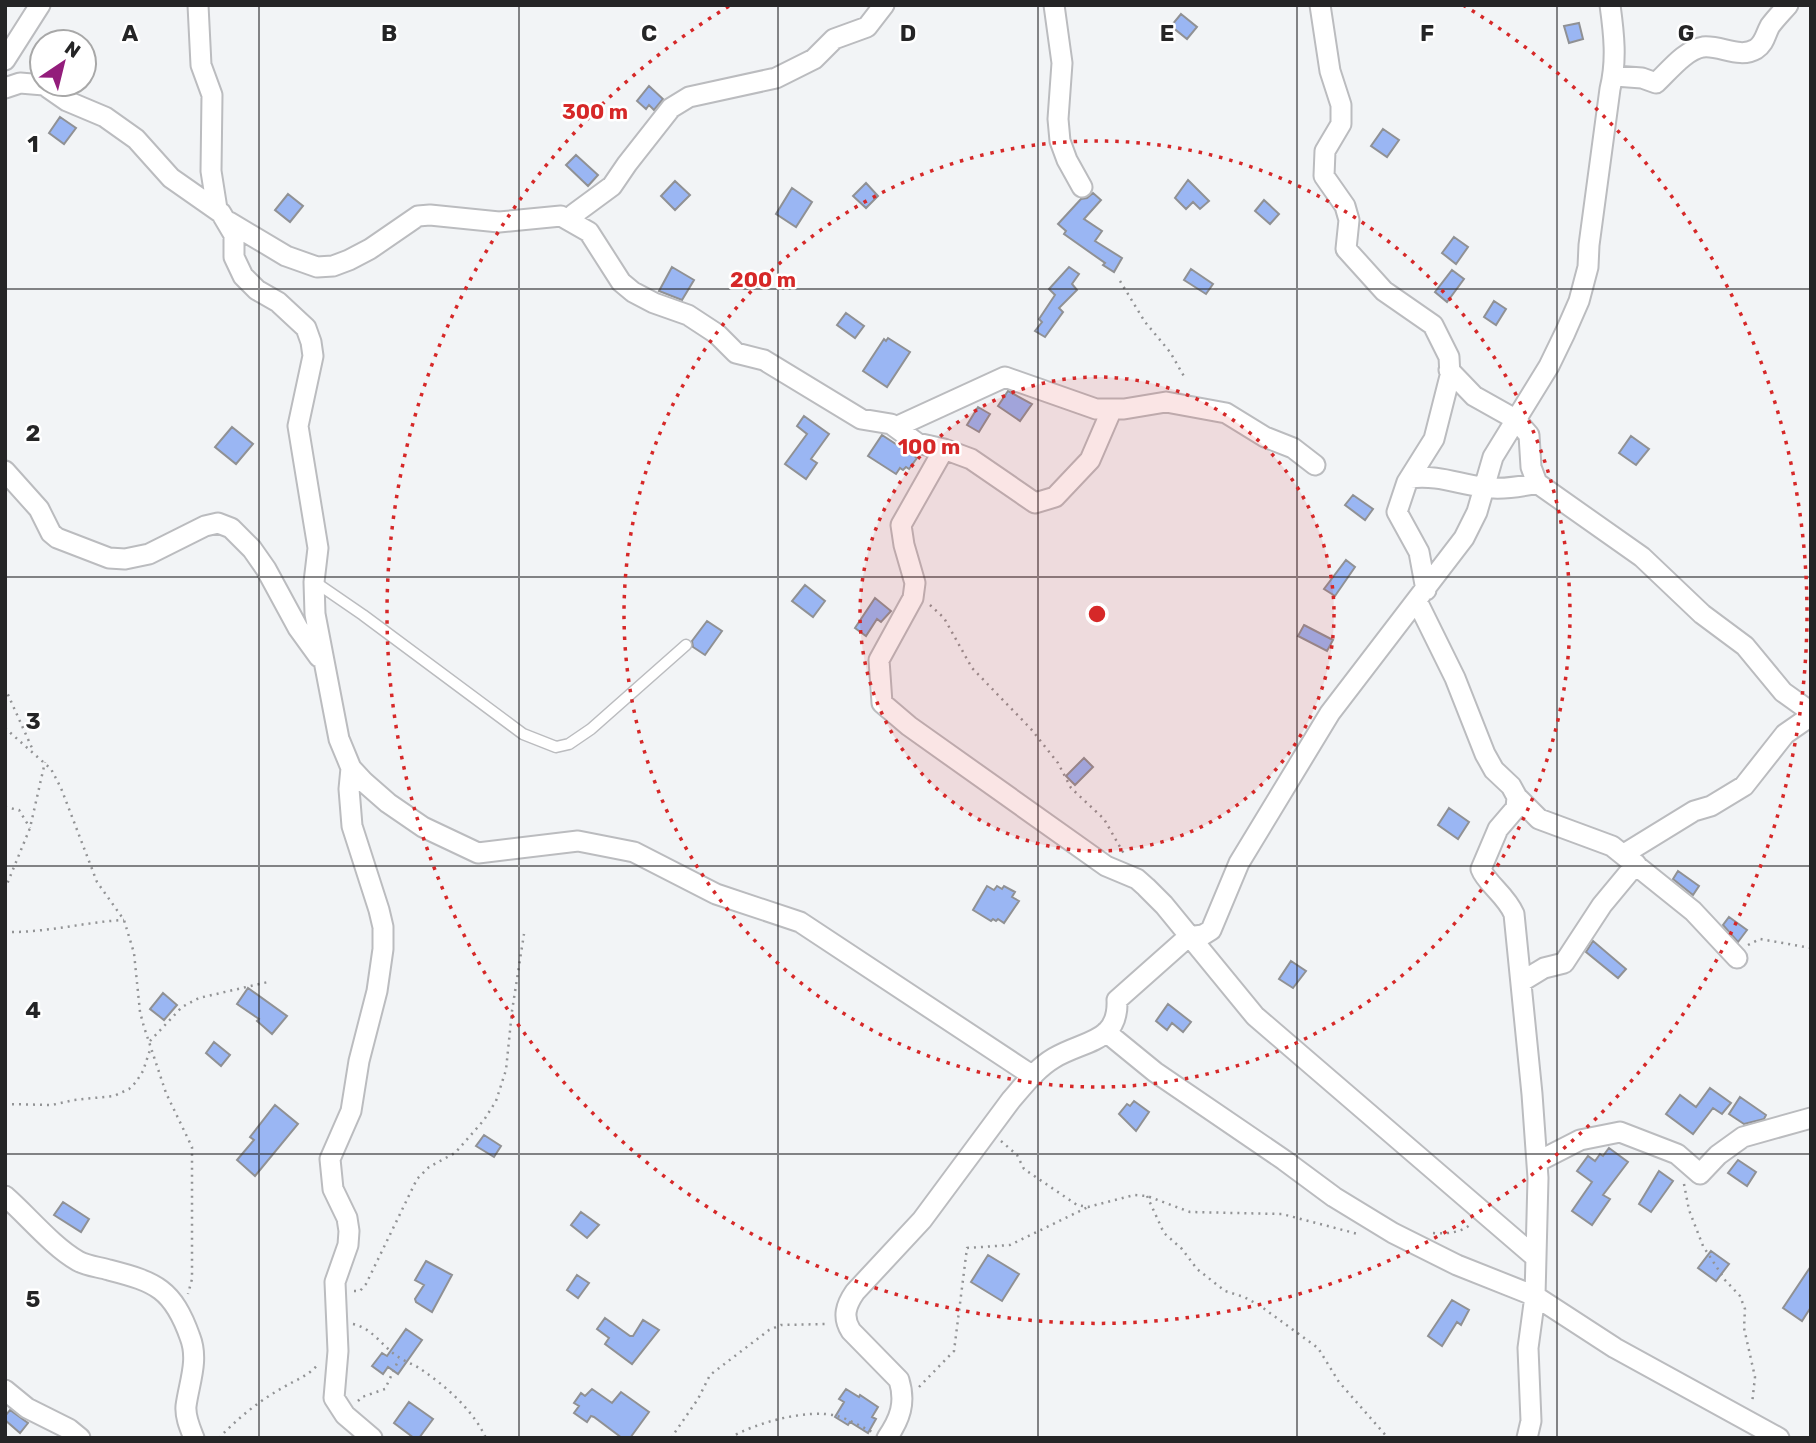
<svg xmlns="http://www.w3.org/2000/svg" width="1816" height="1443" font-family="Rubik,sans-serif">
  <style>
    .building { fill: #9ab6f3; stroke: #909194; stroke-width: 2 }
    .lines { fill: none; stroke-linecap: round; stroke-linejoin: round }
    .service-casing { stroke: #bbbcbf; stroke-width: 13 }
    .minor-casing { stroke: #bbbcbf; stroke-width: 23 }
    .path { stroke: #929395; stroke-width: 2.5; stroke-dasharray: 2 5; stroke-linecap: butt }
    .service { stroke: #fff; stroke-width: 10 }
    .minor { stroke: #fff; stroke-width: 19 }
    .grid { fill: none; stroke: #252526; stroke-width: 2; stroke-opacity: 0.55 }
    .ring { fill: none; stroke: #d62828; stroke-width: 3.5; stroke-dasharray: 3.5 7 }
    .grid-label { font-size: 23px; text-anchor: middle; font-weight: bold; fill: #252526; stroke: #fff; stroke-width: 5; stroke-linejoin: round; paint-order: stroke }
    .centre { fill: #d62828; stroke: #fff; stroke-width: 3.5 }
    .ring-label { font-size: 21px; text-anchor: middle; font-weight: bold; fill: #d62828; stroke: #fff; stroke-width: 5; stroke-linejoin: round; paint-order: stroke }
  </style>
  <rect width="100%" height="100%" fill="#f2f4f6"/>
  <path class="building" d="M1181,14L1197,27L1187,39L1171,26Z
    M1579,23L1583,39L1569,43L1564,26Z
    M649,86L663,99L654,110L649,105L646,109L637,101Z
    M60,117L76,128L64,144L49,133Z
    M1383,129L1399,140L1387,157L1371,146Z
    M576,155L598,175L588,186L566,165Z
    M1188,180L1209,201L1200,209L1193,202L1186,209L1175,198Z
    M675,181L690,195L675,210L661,196Z
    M866,183L878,196L866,208L853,196Z
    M792,188L812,202L796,227L776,214Z
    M1093,193L1101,200L1084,219L1102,231L1095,241L1122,258L1114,272L1103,265L1105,263L1064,234L1066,231L1058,224L1081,199L1087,198Z
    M288,194L303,206L290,222L275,210Z
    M1264,200L1279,214L1270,224L1255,211Z
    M1454,237L1468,247L1456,264L1442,253Z
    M672,267L694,280L682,300L659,291Z
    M1069,267L1079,274L1072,284L1077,290L1059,308L1063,312L1045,337L1035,331L1042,322L1039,319L1055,295L1049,289Z
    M1191,269L1213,284L1206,294L1184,280Z
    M1452,270L1464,279L1447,302L1435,292Z
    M1494,301L1506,309L1496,325L1484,317Z
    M846,313L864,326L855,338L837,325Z
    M888,338L910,352L887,387L863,371L884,339L886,341Z
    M1008,391L1032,404L1020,421L998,406Z
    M978,407L990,414L979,432L967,425Z
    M804,416L829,434L811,459L817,463L806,479L785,464L807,434L797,426Z
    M232,427L253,444L236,464L215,447Z
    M882,435L917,458L909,469L906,467L903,470L900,468L896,474L868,456Z
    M1631,436L1649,449L1636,465L1619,453Z
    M1353,495L1373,509L1365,520L1345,505Z
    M1346,560L1355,567L1335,596L1324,589Z
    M805,585L825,601L813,617L792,601Z
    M875,598L891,611L881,622L877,619L866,636L855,628Z
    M707,621L722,631L705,655L693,647L692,641Z
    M1304,625L1333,640L1327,651L1298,636Z
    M1084,758L1093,767L1075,785L1066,776Z
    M1449,808L1469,822L1458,839L1438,825Z
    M1678,871L1699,886L1693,895L1673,879Z
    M987,886L994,890L997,886L1002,889L1004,886L1015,892L1012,897L1019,901L1004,923L998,919L996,921L993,919L991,921L973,910Z
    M1729,917L1747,930L1738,942L1723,925Z
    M1593,941L1626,969L1618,978L1586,952Z
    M1291,961L1306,971L1293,988L1279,979Z
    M248,988L287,1016L272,1034L257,1021L259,1019L237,1004Z
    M163,993L177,1005L164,1020L150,1009Z
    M1168,1004L1191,1022L1183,1032L1172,1023L1167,1030L1156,1021Z
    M214,1042L230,1055L221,1066L206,1053Z
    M1710,1088L1731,1103L1722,1114L1713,1108L1693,1134L1666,1114L1680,1095L1696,1107Z
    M1740,1097L1766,1115L1764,1119L1744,1124L1729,1114Z
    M1134,1101L1149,1112L1136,1131L1119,1114L1127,1104L1130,1106Z
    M275,1105L298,1124L255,1176L237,1160L254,1140L250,1137Z
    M484,1135L501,1146L494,1157L476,1146Z
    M1609,1148L1628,1162L1603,1195L1610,1199L1592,1225L1572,1211L1592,1182L1577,1171L1588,1156L1595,1161L1600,1154L1603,1156Z
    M1738,1160L1756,1172L1747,1186L1728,1173Z
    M1659,1171L1673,1181L1651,1212L1639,1204Z
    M63,1202L89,1219L81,1232L54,1215Z
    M581,1212L599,1225L587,1238L571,1225Z
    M1711,1251L1729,1264L1716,1281L1698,1268Z
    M988,1255L1019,1274L1002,1301L971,1282Z
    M426,1261L452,1275L432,1312L416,1302L415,1299L424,1285L415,1280Z
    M1811,1266V1307L1802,1321L1783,1308Z
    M577,1275L589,1283L578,1298L567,1290Z
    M1452,1300L1469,1310L1461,1325L1457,1322L1442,1346L1428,1336Z
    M605,1318L630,1336H633L643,1320L659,1330L632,1364L605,1344L609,1338L597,1329Z
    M406,1329L422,1340L398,1374L388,1367L383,1374L372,1366L382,1353L387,1356Z
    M592,1389L612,1403L621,1392L649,1412L630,1438H622L594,1417L591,1416L587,1422L574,1413L579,1406L574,1403L581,1393L585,1396Z
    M846,1389L859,1397L860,1395L878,1407L872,1417L876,1419L868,1433L850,1422L848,1425L835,1417L844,1402L839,1399Z
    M409,1402L433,1419L419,1438H414L394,1423Z
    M10,1410L28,1423L20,1433L5,1420V1416Z"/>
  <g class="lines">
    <g class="service-casing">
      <path id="service" d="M315,582L363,615L523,734L556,747L569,744L591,729L686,645"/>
    </g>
    <g class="minor-casing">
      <path id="minor" d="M198,5L201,65L212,95L211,171L217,209
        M1054,5L1062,63L1058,119L1060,141L1067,160L1082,187
        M1320,5L1330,71L1341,105V124L1325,151L1324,176L1345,206L1349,220L1346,249L1384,291L1433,325L1449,357L1450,376L1434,439L1407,482L1397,512L1419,552L1426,590
        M5,60L40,5
        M1615,76L1642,78L1656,83C1669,71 1685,50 1703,47C1721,45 1739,59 1756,49C1765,43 1765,35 1770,26C1775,19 1782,12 1788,5
        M5,88L20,83L44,85L67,101L105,117L136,139L171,178L221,213L234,235V257L243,276L257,290L278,302L306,328L311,342L313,356L298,426L318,548L314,582L315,614L339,739L351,768L364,782L388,803L423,827L478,853L578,841L634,852L716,894L800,922L1033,1076
        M571,220L574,214L612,186L627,164L671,108L689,97L776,78L814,59L834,39L867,27L884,5
        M229,222L286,256L317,267L333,266L349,260L370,249L418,216L430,215L499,222L561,216L589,232L621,282L633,292L654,303L688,315L717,334L736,353L764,360L861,419L891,424L917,443L944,449L901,525L904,545L915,583L913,598L879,660L882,703L909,726L1106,866L1137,879L1146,887L1164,905L1255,1016L1534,1256
        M1449,370L1474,396L1515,419L1529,435L1531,467L1537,483
        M896,427L1005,377L1096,409H1124L1166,402L1226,413L1265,437L1293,448L1315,465
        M944,449L971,459L1035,503L1055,497L1090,460L1112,409
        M5,471L39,509L51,533L57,538L109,558L125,559L149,554L205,526L218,523L231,528L252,549L266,569L298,628L319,657
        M1410,478C1438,475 1455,483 1482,487C1499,490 1520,487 1537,483L1642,557L1702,614L1745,646L1783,692L1811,712
        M1417,601L1455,678L1485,754L1494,770L1511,786L1517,797L1516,808L1498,829L1481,869C1486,883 1506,895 1514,914L1532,1094L1538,1178L1535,1296L1528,1348L1531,1421L1527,1438
        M351,768L349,789L352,826L379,910L383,927V949L377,991L359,1061L351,1111L330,1159L333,1189L347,1218L349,1231L348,1245L335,1282L338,1351L334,1398L345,1415L372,1438
        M1517,797L1539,819L1612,846L1693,911L1737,958
        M1624,854L1694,811L1711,806L1744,786L1785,734L1811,716
        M1521,982L1544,968L1564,963L1602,905L1636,864
        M1106,1032L1155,1072L1284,1160L1334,1197L1393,1233L1457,1265L1535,1296L1615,1348L1779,1438
        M1537,1162L1580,1140L1620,1132L1677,1154L1700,1174L1718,1155L1743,1137L1811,1118
        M5,1196C28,1216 52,1246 78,1261C87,1266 99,1267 109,1270C156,1282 173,1289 190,1337C199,1360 189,1383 186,1406C185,1417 190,1428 194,1438
        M5,1390L27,1408L69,1429L80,1438
        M887,1438C900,1419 906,1403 899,1380L851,1331C842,1317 846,1305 855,1292L922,1220L1011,1100C1024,1085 1037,1068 1054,1058C1084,1040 1119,1043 1117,1000L1188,937L1203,935L1211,930L1239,863L1330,713L1464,538L1477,512L1493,457L1549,366L1565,333L1579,301L1588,267L1589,245L1610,89C1617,61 1614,34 1610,5"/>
    </g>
    <path class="path" d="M1120,281L1145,322L1170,352L1185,378
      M930,605L944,618L972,668L1031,729L1058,763L1071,788L1104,819L1124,854
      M5,688L32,748
      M5,728L51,769L61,788L97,882L124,920L134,953L140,1012L144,1027L166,1093L192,1147V1279L188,1294
      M5,807L19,810L30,828
      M5,889L30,828L45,762
      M5,932C46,933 84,922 124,920
      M1748,945L1760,939L1811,948
      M150,1041L182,1007L199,998L268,982
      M5,1104L52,1105L74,1100L114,1096L129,1089L136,1082L143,1071L151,1047
      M1001,1141L1017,1155L1024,1169L1077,1205L1088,1207L1134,1195L1147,1196L1190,1212L1282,1214L1358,1234
      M1684,1184L1689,1210L1703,1246L1725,1280L1740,1296L1745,1309L1744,1328L1755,1377L1752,1404
      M1147,1196L1164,1233L1182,1249L1197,1269L1225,1291L1244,1297L1259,1305L1318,1348L1339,1382L1388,1438
      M1433,1233C1447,1234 1459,1233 1470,1225
      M354,1291H360L366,1284L417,1179L429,1167L455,1153L484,1120L496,1101L506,1070L512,1011L524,934
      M353,1324C373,1328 383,1348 400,1358C406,1362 413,1364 419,1368C445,1385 473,1410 486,1438
      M919,1387L954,1351L967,1248L1010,1245L1088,1207
      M358,1401L362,1397L385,1389L399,1359
      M219,1438C238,1418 260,1400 284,1387C297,1379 309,1376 319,1363
      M671,1438L698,1399L710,1375L769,1330L781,1325L828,1324
      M730,1438C754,1423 809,1408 837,1416C849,1419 861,1427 873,1432"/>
    <use href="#service" class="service"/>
    <use href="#minor" class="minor"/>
  </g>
  <path class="grid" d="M259,5V1438M519,5V1438M778,5V1438M1038,5V1438M1297,5V1438M1557,5V1438M5,289H1811M5,577H1811M5,866H1811M5,1154H1811"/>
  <circle cx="1097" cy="614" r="237" fill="#d62828" fill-opacity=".12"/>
  <g class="ring">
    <circle cx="1097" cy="614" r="237"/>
    <circle cx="1097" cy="614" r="473"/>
    <path d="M1463 5A710 710 0 1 1 731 5"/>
  </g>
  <g class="grid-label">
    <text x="130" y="41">A</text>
    <text x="389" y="41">B</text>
    <text x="649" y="41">C</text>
    <text x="908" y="41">D</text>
    <text x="1167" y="41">E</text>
    <text x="1427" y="41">F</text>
    <text x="1686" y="41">G</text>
    <text x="33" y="152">1</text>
    <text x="33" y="441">2</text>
    <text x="33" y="729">3</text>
    <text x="33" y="1018">4</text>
    <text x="33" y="1307">5</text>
  </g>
  <circle cx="1097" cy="614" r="10" class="centre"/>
  <g class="ring-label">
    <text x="595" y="119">300 m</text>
    <text x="763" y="287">200 m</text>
    <text x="929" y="454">100 m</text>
  </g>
  <rect width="1816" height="1443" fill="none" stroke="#252526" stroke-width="14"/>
  <g transform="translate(63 63) rotate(35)"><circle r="33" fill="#ffffff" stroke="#a8a8a8" stroke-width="2"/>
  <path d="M0-5L12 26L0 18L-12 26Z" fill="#931d7b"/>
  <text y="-10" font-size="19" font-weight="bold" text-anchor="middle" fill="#252526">N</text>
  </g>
</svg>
